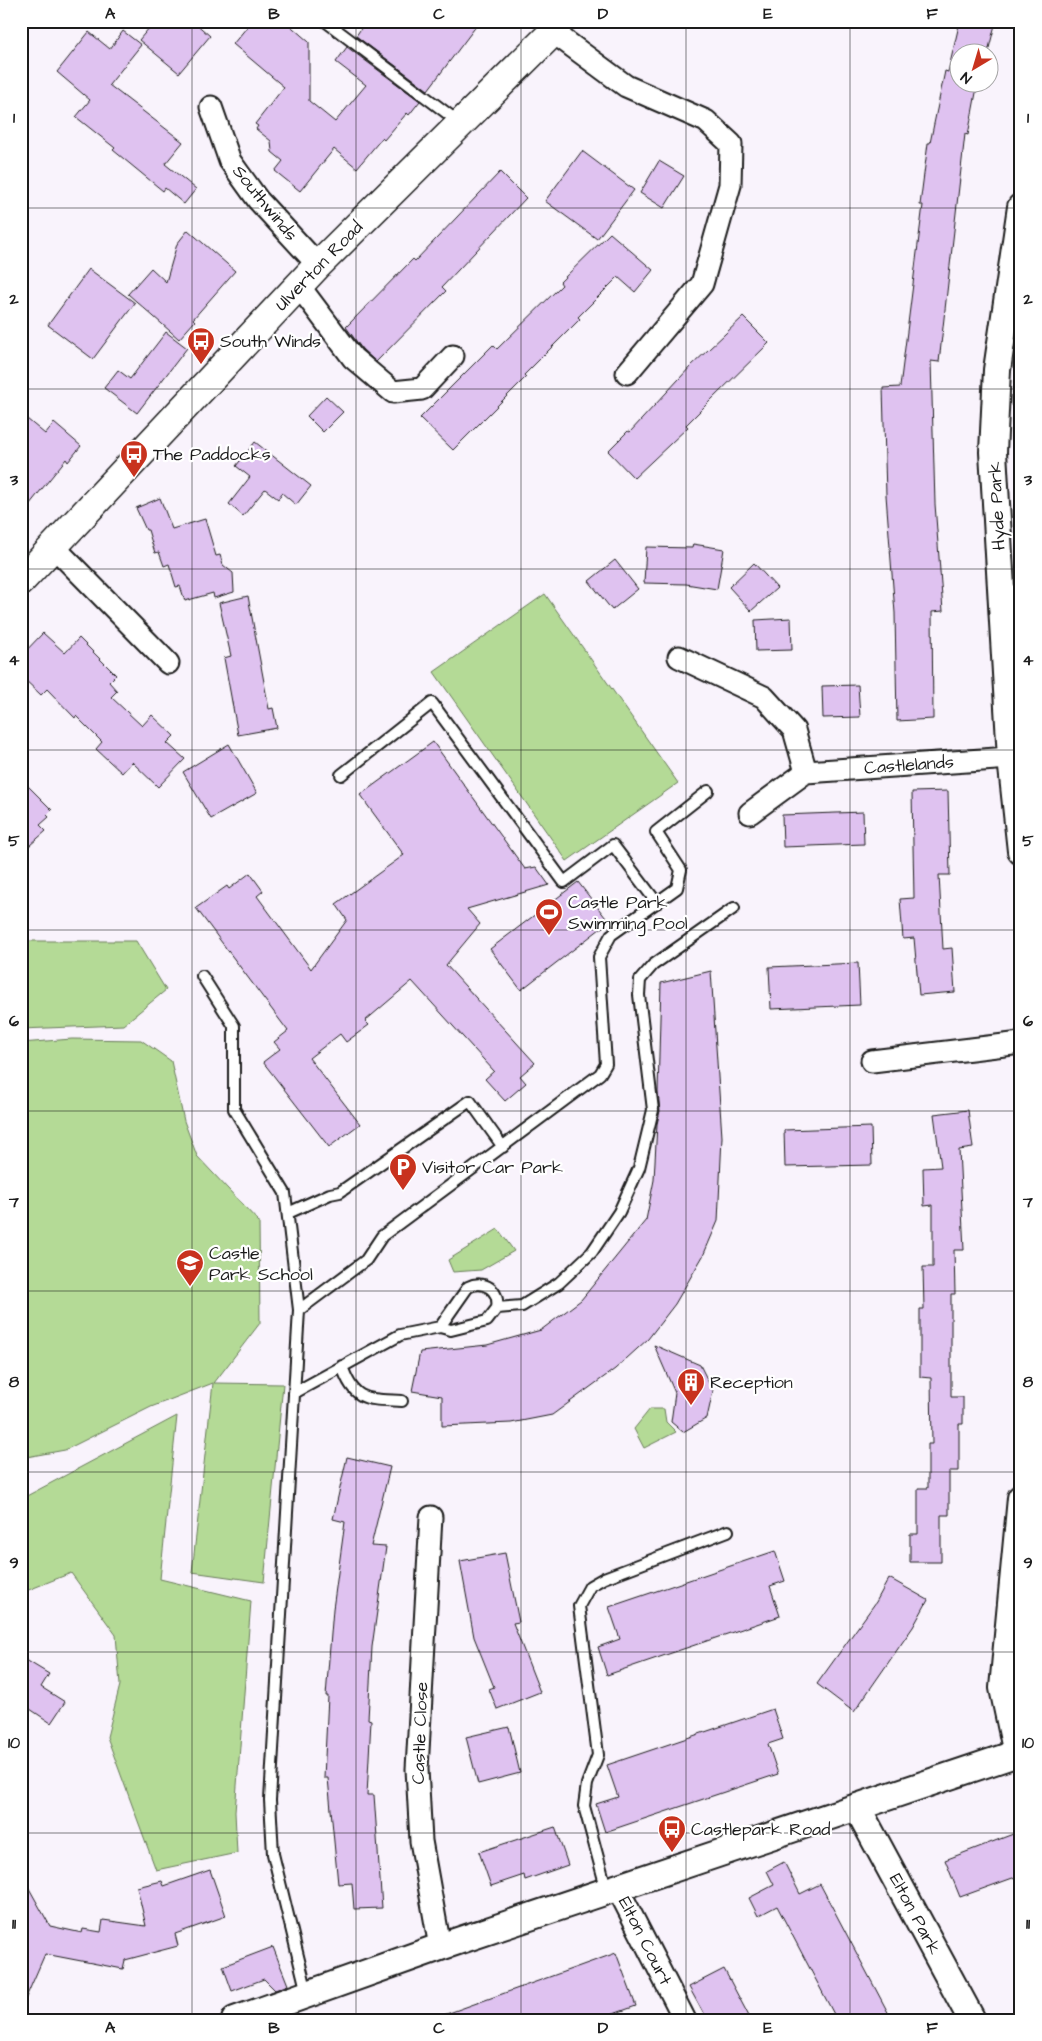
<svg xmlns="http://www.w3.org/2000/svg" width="1042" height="2041" font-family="'Architects Daughter',sans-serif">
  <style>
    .green { fill: #b4da96; stroke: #687b59 }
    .building { fill: #dfc2f0; stroke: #1c1c1c }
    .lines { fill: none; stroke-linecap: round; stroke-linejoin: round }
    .service-casing { stroke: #1c1c1c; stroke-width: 14 }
    .minor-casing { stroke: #1c1c1c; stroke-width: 25 }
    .tertiary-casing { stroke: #1c1c1c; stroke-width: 30 }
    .secondary-casing { stroke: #1c1c1c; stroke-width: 31 }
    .service { stroke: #fff; stroke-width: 10 }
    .minor { stroke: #fff; stroke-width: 21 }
    .tertiary { stroke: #fff; stroke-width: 26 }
    .secondary { stroke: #fff; stroke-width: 28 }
    .grid { fill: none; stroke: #1c1c1c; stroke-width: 1; stroke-opacity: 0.55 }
    .labels { text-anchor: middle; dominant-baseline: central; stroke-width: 4.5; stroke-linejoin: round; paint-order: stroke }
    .street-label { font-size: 18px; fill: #1c1c1c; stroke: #fff }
    .poi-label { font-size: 18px; fill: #1c1c1c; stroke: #fff; text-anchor: start }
    .neatline { fill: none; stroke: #1c1c1c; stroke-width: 2 }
    .grid-label { font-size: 16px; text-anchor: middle; font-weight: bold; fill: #1c1c1c }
  </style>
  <rect width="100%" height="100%" fill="#f9f3fc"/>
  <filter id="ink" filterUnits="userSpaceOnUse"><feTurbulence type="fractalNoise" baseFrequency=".02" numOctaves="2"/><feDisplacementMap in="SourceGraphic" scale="10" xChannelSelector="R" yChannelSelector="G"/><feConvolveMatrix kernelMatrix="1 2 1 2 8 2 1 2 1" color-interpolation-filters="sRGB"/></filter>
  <g filter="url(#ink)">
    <path class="green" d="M545,594L678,783L567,861L434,672Z
      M21,941H136L166,990L123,1025L21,1029Z
      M72,1039L141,1040L171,1061L184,1121L197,1156L259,1222L260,1323L214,1383L283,1384L264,1582L192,1572L213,1383L151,1407L65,1450L21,1458V1043Z
      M498,1229L514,1251L481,1270L453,1272L448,1260Z
      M650,1409H664L666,1422L676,1432L644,1448L634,1429Z
      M177,1416L160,1579L251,1601L235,1812L237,1853L156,1870L107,1737L120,1685L116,1635L71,1573L21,1593V1499Z"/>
    <path class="building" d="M155,21H193L210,36L179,73L139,40Z
      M252,21H285L309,42V101L335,122L366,85L336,62L347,47L420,101L409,115L407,113L384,140L382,138L357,168L334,149L300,191L275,171L283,161L272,152L271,141L256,129L258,126L255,124L284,87L233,44Z
      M366,21H480L428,90L356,36Z
      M960,21H996L988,52H960V82H978L968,135L965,134L939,362L931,361L935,504L943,611L932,612L933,719L897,721L895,613L886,495L883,388L900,387L923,205H920L928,143H930L945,71L948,72Z
      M123,31L141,45L109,85L183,142L165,164L196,189L184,204L165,188L163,191L113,150L115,148L76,117L90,100L57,72L89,32L110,49Z
      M582,151L634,190L597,239L545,201Z
      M659,161L684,176L664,208L640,193Z
      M500,172L526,198L442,287L446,291L376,362L362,349L346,327L413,259L415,261Z
      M188,230L235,271L193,319L195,321L179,339L128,294L151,268L166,282L177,244Z
      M610,233L653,270L635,292L618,277L578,317L580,319L524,375L526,377L453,450L420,418L493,345L497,349L562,285L560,282Z
      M89,269L135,303L93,359L48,325Z
      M743,317L769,343L709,402L686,425L688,427L634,478L608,451L628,431L630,432L691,366Z
      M166,332L187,348L137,413L104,388L118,370L130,379Z
      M326,396L343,412L323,432L307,416Z
      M21,414L45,434L54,423L81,446L68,462L66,459L21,515Z
      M255,442L311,486L296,505L282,493L278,499L265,489L243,516L229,504L250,477L236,466Z
      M160,498L172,529L205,519L216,556L220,555L223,565L233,573L234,592L214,598L213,593L185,601L180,586L176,587L169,564L164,566L159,552L155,553L148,530H146L136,508Z
      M693,544L724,549L717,589L686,584L644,583L646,547L692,548Z
      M615,560L638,589L612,610L589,581Z
      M754,563L777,588L751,611L729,587Z
      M248,596L269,709L273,708L277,728L238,735L224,658L231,656L219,603Z
      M791,618L792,650L756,651L755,620Z
      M43,633L65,653L79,638L116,675L109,682L117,691L111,697L142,726L152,715L174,736L167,743L185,759L158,787L132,762L122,773L96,749L102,742L76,716L75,718L47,689L41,695L21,676V656Z
      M858,685L860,717L823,718L822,686Z
      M433,742L525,869L536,867L549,885L467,909L480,924L446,965L535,1063L520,1076L526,1083L505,1101L485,1079L494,1071L412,981L365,1021L369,1025L346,1042L340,1034L309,1058L360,1124L329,1147L263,1062L280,1049L274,1042L288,1031L196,908L227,886L229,889L250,873L263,891L257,896L311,969L347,920L336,904L404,855L360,795Z
      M229,744L257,793L211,819L183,772Z
      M21,779L52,810L47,815L49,817L40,825L46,831L21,853Z
      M948,791L950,875H939L943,949L952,948L955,992L919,995L914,938L903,939L900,899L914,898L912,792Z
      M863,812L864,844L783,847L782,815Z
      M578,882L609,922L521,990L490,949Z
      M858,963L860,1005L771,1009L769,967Z
      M711,971L722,1137L718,1221L703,1256L675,1304L648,1339L615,1369L552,1415L511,1423L442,1426V1396L412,1391L420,1352L487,1345L541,1330L581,1300L646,1220L654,1180L657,1124L660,1111L658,1092L661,983Z
      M968,1110L973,1148L959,1150L964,1250H954L955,1294H951V1397H963V1424H959V1471H949V1515H941V1562H910V1534H918V1488H928V1444H932L931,1378L920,1377V1309H924L923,1267H933V1205L924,1206L923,1168L941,1167L934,1114Z
      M871,1127L872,1165L785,1167L784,1130Z
      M654,1345L700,1365L713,1391L707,1418L683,1432L671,1422L675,1393Z
      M347,1457L390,1467L371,1546L386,1547L372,1647L368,1719L371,1720L367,1795H374L382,1908L354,1909L352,1883L338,1884L328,1778H324L328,1696H326L333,1609L345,1522L333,1519Z
      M775,1551L785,1581L770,1586L780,1616L607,1675L598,1647L620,1639L609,1607Z
      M505,1553L519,1622L513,1623L540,1692L497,1709L489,1689L494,1687L474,1637L460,1561Z
      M889,1578L928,1600L913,1627L854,1712L817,1684L876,1602Z
      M21,1657L49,1674L41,1687L65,1702L51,1723L27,1707L21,1717Z
      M773,1709L783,1739L768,1744L778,1774L605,1832L596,1804L618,1797L607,1765Z
      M509,1727L520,1773L478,1784L466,1737Z
      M555,1827L568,1865L525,1880L524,1875L491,1886L479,1852Z
      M1021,1831V1875L960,1897L945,1860Z
      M784,1862L800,1894L820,1884L892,2020H837L777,1906L758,1916L749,1898L774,1885L767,1871Z
      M210,1870L226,1916L175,1934L178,1946L125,1960L123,1969L45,1954L21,2009V1874L50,1926L82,1933L83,1929L101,1932L103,1920L146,1926L137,1887L162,1881L164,1886Z
      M273,1947L288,1985L275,1990L264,1979L232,1991L223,1966Z
      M616,1953L636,2006L596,2020H439L438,2017Z
      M724,1969L751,2020H707L689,1987Z"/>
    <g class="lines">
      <g class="service-casing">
        <path id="service" d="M325,21L460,123
          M341,775L432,703L564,882L613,845L657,903
          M202,976L234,1026V1109L285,1193L299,1310L270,1800L273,1854L307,1993
          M288,1213L330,1194L340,1192L470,1101L503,1147
          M497,1308L522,1306L559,1283L592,1252L619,1212L639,1168L653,1110L639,995L640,980L653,965L734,908
          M299,1310L366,1260L382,1236L600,1074L606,1064L599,957L611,935L677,888L681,870L656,832L708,791
          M342,1366C354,1402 367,1399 402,1401
          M294,1393L400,1335L440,1327L451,1330L487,1321L497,1308C500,1290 484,1279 468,1287L440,1327
          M607,1891L584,1806L587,1784L598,1755L579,1606L590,1586L604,1578L728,1531"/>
      </g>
      <g class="minor-casing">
        <path id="minor" d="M553,32L626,86L706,121L731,144L730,185L702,284L627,373
          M211,107L230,161L258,200L318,265
          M299,286L353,358L393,392L422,389L453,356
          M54,547L168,663
          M679,657L764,697L794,730L806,772L1011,758
          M750,813L806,772
          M872,1061L1021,1043
          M431,1517L417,1769L421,1841L440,1947
          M618,1889L685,2020"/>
      </g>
      <g class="tertiary-casing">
        <path id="tertiary" d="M1021,207L997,370L993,452L1011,758L1021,851
          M1017,1754L1003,1688L1021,1498
          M858,1809L972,2020
          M235,2020L440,1947L1021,1752"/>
      </g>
      <g class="secondary-casing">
        <path id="secondary" d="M21,581L318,265L553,32L560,21"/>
      </g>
      <use href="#service" class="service"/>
      <use href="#minor" class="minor"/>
      <use href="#tertiary" class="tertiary"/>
      <use href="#secondary" class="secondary"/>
    </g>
  </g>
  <path class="grid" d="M192,21V2020M356,21V2020M521,21V2020M686,21V2020M850,21V2020M21,208H1021M21,389H1021M21,569H1021M21,750H1021M21,930H1021M21,1111H1021M21,1291H1021M21,1472H1021M21,1652H1021M21,1833H1021"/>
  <defs>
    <g id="bus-pin" transform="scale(1.4375)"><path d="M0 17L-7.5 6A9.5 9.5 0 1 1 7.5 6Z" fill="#c8321e" stroke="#fff"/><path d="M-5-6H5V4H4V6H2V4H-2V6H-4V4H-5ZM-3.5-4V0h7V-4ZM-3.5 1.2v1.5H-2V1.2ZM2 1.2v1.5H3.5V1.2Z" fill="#fff"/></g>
    <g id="stadium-pin" transform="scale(1.4375)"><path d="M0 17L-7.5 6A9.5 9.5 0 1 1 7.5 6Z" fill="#c8321e" stroke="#fff"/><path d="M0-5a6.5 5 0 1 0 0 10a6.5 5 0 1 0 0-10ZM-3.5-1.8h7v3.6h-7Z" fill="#fff"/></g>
    <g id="parking-pin" transform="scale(1.4375)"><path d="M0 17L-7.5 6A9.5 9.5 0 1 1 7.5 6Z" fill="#c8321e" stroke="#fff"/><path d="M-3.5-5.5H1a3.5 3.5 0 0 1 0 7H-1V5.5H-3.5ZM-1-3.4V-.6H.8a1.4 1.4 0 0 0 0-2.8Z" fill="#fff"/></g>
    <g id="school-pin" transform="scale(1.4375)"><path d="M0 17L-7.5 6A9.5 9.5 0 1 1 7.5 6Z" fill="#c8321e" stroke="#fff"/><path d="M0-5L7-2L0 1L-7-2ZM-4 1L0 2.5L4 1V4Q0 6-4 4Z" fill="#fff"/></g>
    <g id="building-pin" transform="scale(1.4375)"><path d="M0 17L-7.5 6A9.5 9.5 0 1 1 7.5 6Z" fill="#c8321e" stroke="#fff"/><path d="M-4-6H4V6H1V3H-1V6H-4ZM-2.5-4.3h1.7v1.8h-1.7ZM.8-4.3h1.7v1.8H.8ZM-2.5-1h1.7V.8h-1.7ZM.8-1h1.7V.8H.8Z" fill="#fff"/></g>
  </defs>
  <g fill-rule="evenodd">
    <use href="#bus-pin" x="201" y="341"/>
    <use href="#bus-pin" x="134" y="454"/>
    <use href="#stadium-pin" x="549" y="912"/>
    <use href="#parking-pin" x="403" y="1167"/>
    <use href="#school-pin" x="190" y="1263"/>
    <use href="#building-pin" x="691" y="1382"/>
    <use href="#bus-pin" x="672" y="1829"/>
  </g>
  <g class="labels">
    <g class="street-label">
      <text transform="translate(265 203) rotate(51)">Southwinds</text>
      <text transform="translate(319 266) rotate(-46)">Ulverton Road</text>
      <text transform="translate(997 506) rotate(-93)">Hyde Park</text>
      <text transform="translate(909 765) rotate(-4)">Castlelands</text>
      <text transform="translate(420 1733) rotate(-88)">Castle Close</text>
      <text transform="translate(915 1914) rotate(62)">Elton Park</text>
      <text transform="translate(645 1941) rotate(63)">Elton Court</text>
    </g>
    <g class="poi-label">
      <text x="220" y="341">South Winds</text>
      <text x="153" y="454">The Paddocks</text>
      <text x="568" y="902">Castle Park<tspan x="568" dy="21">Swimming Pool</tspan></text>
      <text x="422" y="1167">Visitor Car Park</text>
      <text x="209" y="1253">Castle<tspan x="209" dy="21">Park School</tspan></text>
      <text x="710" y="1382">Reception</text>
      <text x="691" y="1829">Castlepark Road</text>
    </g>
  </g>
  <rect width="1042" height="2041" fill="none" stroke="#fff" stroke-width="55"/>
  <g transform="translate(974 68) rotate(218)"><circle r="24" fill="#ffffff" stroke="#a4a4a4"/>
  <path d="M0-4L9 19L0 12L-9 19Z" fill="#c8321e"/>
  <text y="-8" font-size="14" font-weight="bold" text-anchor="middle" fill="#1c1c1c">N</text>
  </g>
  <rect x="28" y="28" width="986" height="1986" class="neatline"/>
  <g class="grid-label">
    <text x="110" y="19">A</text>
    <text x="274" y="19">B</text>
    <text x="439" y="19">C</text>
    <text x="603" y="19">D</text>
    <text x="768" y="19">E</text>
    <text x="932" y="19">F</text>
    <text x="14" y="123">1</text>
    <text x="1028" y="123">1</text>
    <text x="14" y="304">2</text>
    <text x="1028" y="304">2</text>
    <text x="14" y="485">3</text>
    <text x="1028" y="485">3</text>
    <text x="14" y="665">4</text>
    <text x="1028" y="665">4</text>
    <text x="14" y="846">5</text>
    <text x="1028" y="846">5</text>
    <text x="14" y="1026">6</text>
    <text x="1028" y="1026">6</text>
    <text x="14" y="1207">7</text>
    <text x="1028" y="1207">7</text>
    <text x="14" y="1387">8</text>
    <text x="1028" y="1387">8</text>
    <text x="14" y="1568">9</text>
    <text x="1028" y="1568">9</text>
    <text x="14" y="1748">10</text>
    <text x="1028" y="1748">10</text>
    <text x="14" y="1929">11</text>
    <text x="1028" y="1929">11</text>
    <text x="110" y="2033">A</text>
    <text x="274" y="2033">B</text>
    <text x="439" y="2033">C</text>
    <text x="603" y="2033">D</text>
    <text x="768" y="2033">E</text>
    <text x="932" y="2033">F</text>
  </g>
</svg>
